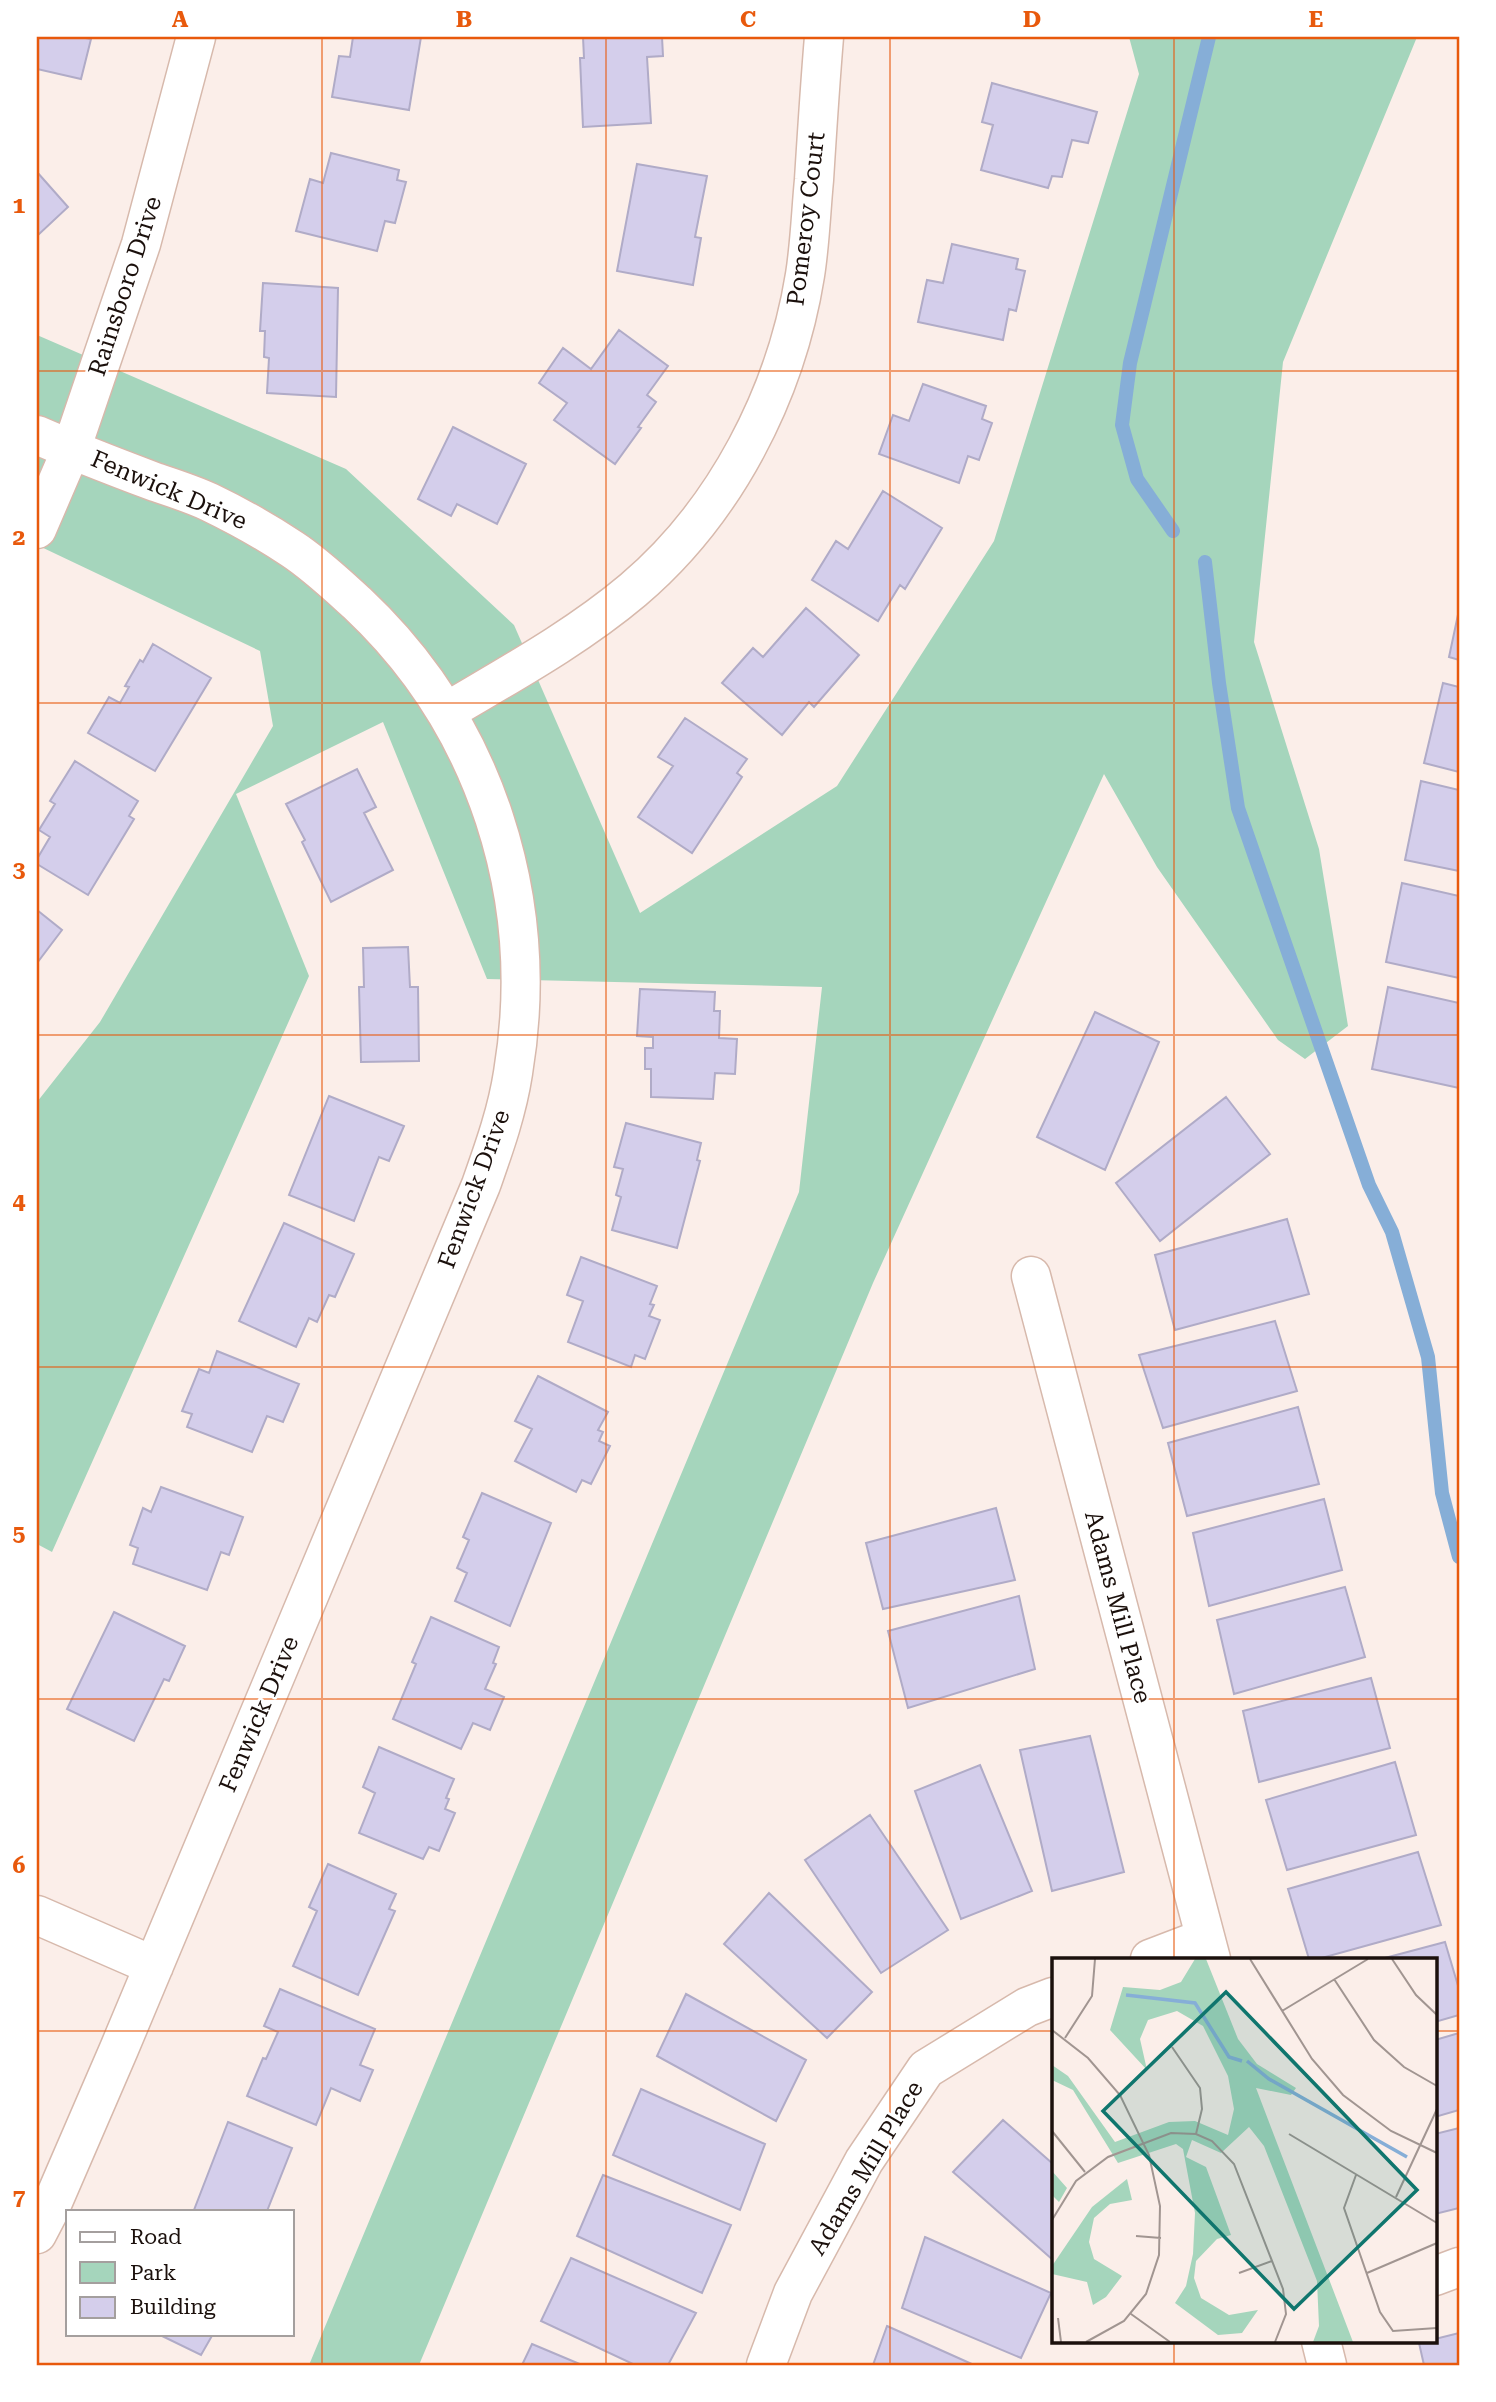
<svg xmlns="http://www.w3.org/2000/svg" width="1496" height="2402" font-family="'Roboto Serif',serif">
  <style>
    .green { fill: #a5d5bc }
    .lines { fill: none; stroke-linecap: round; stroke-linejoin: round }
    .stream { stroke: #86aed7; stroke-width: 14 }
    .building { fill: #d4ceeb; stroke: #b0abc7; stroke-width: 2 }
    .minor-casing { stroke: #d7b9ac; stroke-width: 41 }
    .minor { stroke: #fff; stroke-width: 38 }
    .grid { fill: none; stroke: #e8590c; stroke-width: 2; stroke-opacity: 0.55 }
    .labels { text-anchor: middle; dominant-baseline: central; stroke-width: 5; stroke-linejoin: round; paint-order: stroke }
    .street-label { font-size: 24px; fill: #1b100c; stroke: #fff }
    .inset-river { fill: none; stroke: #86aed7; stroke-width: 3.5 }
    .inset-road { fill: none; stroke: #a19591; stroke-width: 2 }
    .view { fill: #0f766e; fill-opacity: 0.15; stroke: #0f766e; stroke-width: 3.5 }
    .inset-edge { fill: none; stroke: #1b100c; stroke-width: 3.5 }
    .neatline { fill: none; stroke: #e8590c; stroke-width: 2.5 }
    .grid-label { font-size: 23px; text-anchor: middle; font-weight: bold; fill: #e8590c }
  </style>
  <rect width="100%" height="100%" fill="#fbeee9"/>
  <path class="green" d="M1129,37H1417L1283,362L1254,642L1319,849L1348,1026L1305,1059L1278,1040L1157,867L1104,774L873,1283L419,2365H309L799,1192L822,987L487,979L383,722L236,794L309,976L52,1552L37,1544V1102L100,1022L273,726L260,651L37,545V335L346,469L514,625L640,913L837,786L994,541L1139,74Z"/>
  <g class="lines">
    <path class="stream" d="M1173,531L1137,479L1122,425L1130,363L1209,37
      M1205,562L1219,683L1238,808L1369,1185L1392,1232L1428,1357L1442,1493L1459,1557"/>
  </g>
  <path class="building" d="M37,37H80L91,39L81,79L37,69Z
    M353,37H421L409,110L332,97L339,56L350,57Z
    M583,37H662L663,56L647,57L651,123L583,127L580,58H584Z
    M992,83L1097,112L1088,143L1072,140L1062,177L1052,176L1048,188L981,170L993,125L982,122Z
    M331,153L399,170L397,180L406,182L395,223L385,221L377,251L296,231L310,179L323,183Z
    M637,164L707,176L695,237L701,238L693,285L617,271Z
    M37,172L68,207L37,236Z
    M952,244L1018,259L1016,269L1025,271L1016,311L1009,309L1003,340L918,322L927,280L943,283Z
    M263,283L338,288L336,397L267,393L269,358L264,357L265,331H260Z
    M619,330L668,366L647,395L656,402L638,427L641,428L615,464L554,420L567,403L539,383L563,348L591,369Z
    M923,384L986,406L982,419L992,423L979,460L968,456L959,483L879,454L893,415L909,421Z
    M453,427L526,464L497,524L457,504L451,516L418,499Z
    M883,491L942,528L905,589L900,585L878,621L812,580L836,541L848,549Z
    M806,608L859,655L814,707L809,702L782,735L722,683L753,648L763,657Z
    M1459,610V660L1449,657Z
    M153,644L211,678L155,771L88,733L109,697L120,703L129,687L125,686L140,660L143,662Z
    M1443,683L1459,687V772L1424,763Z
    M685,718L747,759L737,773L742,777L692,853L638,817L673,766L658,757Z
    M75,761L138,801L129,816L134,819L88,895L37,864V859L50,837L39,830L55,804L50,801Z
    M357,769L376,807L364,813L393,870L331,902L302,842L305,840L286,804Z
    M1421,781L1459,790V871L1405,860Z
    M1402,883L1459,896V978L1386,962Z
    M37,910L62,930L37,963Z
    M408,947L410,987H418L419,1061L361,1062L359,987H364L363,948Z
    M1388,987L1459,1003V1088L1372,1069Z
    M640,989L715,992L714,1011H720L719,1038L737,1039L735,1074L715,1073L713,1099L651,1097V1069H645V1048H653V1037L637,1036Z
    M1095,1012L1159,1042L1105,1170L1037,1137Z
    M329,1096L404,1126L389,1161L379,1157L354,1221L289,1195Z
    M1226,1097L1270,1154L1160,1241L1116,1183Z
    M626,1123L701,1143L697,1160L700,1161L677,1248L612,1230L621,1197L616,1195L623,1169L614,1167Z
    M1287,1219L1309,1294L1175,1330L1155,1255Z
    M284,1223L354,1254L335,1297L329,1295L317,1322L309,1318L296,1347L239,1321Z
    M581,1257L657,1286L650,1304L654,1305L649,1316L660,1320L645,1359L635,1355L631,1367L568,1342L583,1301L567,1295Z
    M1275,1321L1297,1391L1163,1428L1139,1355Z
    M217,1351L299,1384L283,1422L267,1416L252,1452L187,1427L192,1414L182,1411L199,1369L209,1373Z
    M538,1376L608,1412L598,1430L603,1432L599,1441L610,1446L591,1484L582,1480L576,1492L515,1461L532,1429L515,1421Z
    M1298,1407L1319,1484L1187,1516L1168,1443Z
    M161,1487L243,1517L229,1555L221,1552L207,1590L133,1564L138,1548L130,1545L143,1508L151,1512Z
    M482,1493L551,1523L510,1626L455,1601L467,1573L457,1568L469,1540L463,1537Z
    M1324,1499L1342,1570L1209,1606L1193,1533Z
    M996,1508L1015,1580L883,1609L866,1543Z
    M1345,1587L1365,1657L1234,1694L1217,1620Z
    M1019,1596L1035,1669L908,1708L888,1631Z
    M114,1612L185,1646L169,1681L164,1679L134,1741L67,1709Z
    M431,1617L499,1647L493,1663L496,1664L485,1689L504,1697L490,1730L473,1723L461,1749L393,1719L416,1664L412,1662Z
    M1371,1678L1390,1748L1259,1782L1243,1711Z
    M1090,1736L1124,1872L1052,1891L1020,1750Z
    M379,1747L454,1779L446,1798L449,1799L445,1809L455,1813L439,1851L429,1847L423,1859L359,1833L375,1793L363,1787Z
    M1395,1762L1416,1835L1287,1870L1266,1800Z
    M980,1765L1032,1891L961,1919L915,1791Z
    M870,1815L948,1930L881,1973L805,1860Z
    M1418,1852L1441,1925L1318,1959H1309L1288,1889Z
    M328,1864L396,1894L389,1909L395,1911L358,1995L293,1966L317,1911L309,1907Z
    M769,1893L872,1992L827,2038L724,1944Z
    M1445,1942L1459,1989V2015L1435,2022V1959H1381Z
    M280,1989L375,2029L360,2065L373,2070L360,2101L331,2088L316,2125L247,2096L263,2058L266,2059L278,2032L264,2026Z
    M686,1994L806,2060L776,2121L657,2056Z
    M1459,2033V2110L1435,2117V2040Z
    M641,2089L765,2144L740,2210L613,2155Z
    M1003,2120L1053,2164V2260L953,2172Z
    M228,2122L292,2148L267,2211L194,2210Z
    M1459,2128V2208L1435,2214V2134Z
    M603,2175L731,2225L702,2293L577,2236Z
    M925,2237L1051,2293L1021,2358L902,2308Z
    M571,2258L696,2313L668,2365H635L541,2321Z
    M887,2326L974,2365H873Z
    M1459,2333V2365H1424L1419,2343Z
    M158,2334H213L201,2355Z
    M532,2344L582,2365H522Z"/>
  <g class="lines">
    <g class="minor-casing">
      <path id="minor" d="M37,435C76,452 115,467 155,482C173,488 192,494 209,502C238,516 265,531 292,549C315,564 336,584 357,603C486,724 542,899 513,1073C507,1112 494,1148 481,1185L119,2049L49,2211L37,2234
        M37,529L71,450L141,244L196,37
        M446,712C510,674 576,638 633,590C725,512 786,394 805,275C810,244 811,211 814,180C817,132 820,84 824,37
        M1031,1276L1211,1959
        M37,1915L154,1966
        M1150,1959L1205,1938
        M1435,2276L1459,2267
        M1321,2341L1327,2365
        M766,2365L793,2293L864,2161L926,2069L1027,2007L1053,1997"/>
    </g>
    <use href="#minor" class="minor"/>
  </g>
  <path class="grid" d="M322,37V2365M606,37V2365M890,37V2365M1174,37V1959M37,371H1459M37,703H1459M37,1035H1459M37,1367H1459M37,1699H1459M37,2031H1053M1435,2031H1459M1174,2341V2365"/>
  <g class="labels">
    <g class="street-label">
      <text transform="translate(806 219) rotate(-83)">Pomeroy Court</text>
      <text transform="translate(125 286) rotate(-72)">Rainsboro Drive</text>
      <text transform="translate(169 490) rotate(23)">Fenwick Drive</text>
      <text transform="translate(474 1189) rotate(-70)">Fenwick Drive</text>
      <text transform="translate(1118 1607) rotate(75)">Adams Mill Place</text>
      <text transform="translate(259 1714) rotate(-67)">Fenwick Drive</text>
      <text transform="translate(866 2168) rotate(-59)">Adams Mill Place</text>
    </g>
  </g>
  <g transform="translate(1052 1958)">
    <rect width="385" height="385" fill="#fbeee9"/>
    <path d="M143,1H154L186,81L205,106L244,130L239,137L204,130L301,384H261L267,368L265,323L212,188L197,169L169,195L140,182L134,199L154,209L179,277L165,281L144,303L142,320L149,340L177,357L206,352L190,375L166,377L123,345L134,328L141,296L143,255L131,191L124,186L66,205L21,132L0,122V107L16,118L63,184L117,164L143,163L176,177L182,151L176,118L151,68L125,53L96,62L88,81L95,112L58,72L71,29L108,32L129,24ZM0,213L15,230L7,244L0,237ZM75,221L80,242L58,246L42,260L37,284L42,301L70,318L54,339L41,347L35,324L0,316V308L40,249Z" fill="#a5d5bc"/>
    <path class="inset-river" d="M74,37L143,45L177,99L190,103M195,103L217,121L355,199"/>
    <path class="inset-road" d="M198,1L260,101L291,137L339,173L385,195M340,1L364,37L385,57M282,21L322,82L352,109L385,128M230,53L316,1M0,72L36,100L68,137L97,197L108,248L107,297L94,336L72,363L34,384M13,80L40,38L43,1M120,89L148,130L150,151L144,176M0,173L33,214M237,176L385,265M304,217L292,250L328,354L341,373L385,370M344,239L385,151M0,262L24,223L56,199L119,175L144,176L160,183L182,206L231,331L234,356L223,384M84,278L109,280M187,315L220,303M315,315L385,285M79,356L118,384M6,360L9,384"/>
    <path class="view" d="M174,34L365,232L242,351L51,153Z"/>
    <rect width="385" height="385" class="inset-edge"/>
  </g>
  <rect width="1496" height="2402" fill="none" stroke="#ffffff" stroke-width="77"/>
  <rect x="66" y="2210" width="228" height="126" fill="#ffffff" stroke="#a49f9e" stroke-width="2"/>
  <rect x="80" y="2232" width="35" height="10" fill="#ffffff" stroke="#a49f9e" stroke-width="2"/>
  <text x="130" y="2244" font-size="21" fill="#1b100c">Road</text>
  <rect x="80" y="2262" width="35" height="21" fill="#a5d5bc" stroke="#a49f9e" stroke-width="2"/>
  <text x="130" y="2280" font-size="21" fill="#1b100c">Park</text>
  <rect x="80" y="2297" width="35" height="21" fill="#d4ceeb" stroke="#a49f9e" stroke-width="2"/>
  <text x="130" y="2314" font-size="21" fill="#1b100c">Building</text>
  <rect x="38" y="38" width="1420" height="2326" class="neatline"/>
  <g class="grid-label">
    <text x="180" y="27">A</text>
    <text x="464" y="27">B</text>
    <text x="748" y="27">C</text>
    <text x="1032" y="27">D</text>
    <text x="1316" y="27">E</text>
    <text x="19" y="213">1</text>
    <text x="19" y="545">2</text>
    <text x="19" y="877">3</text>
    <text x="19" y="1209">4</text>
    <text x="19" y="1541">5</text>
    <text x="19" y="1873">6</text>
    <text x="19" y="2205">7</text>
  </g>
</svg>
